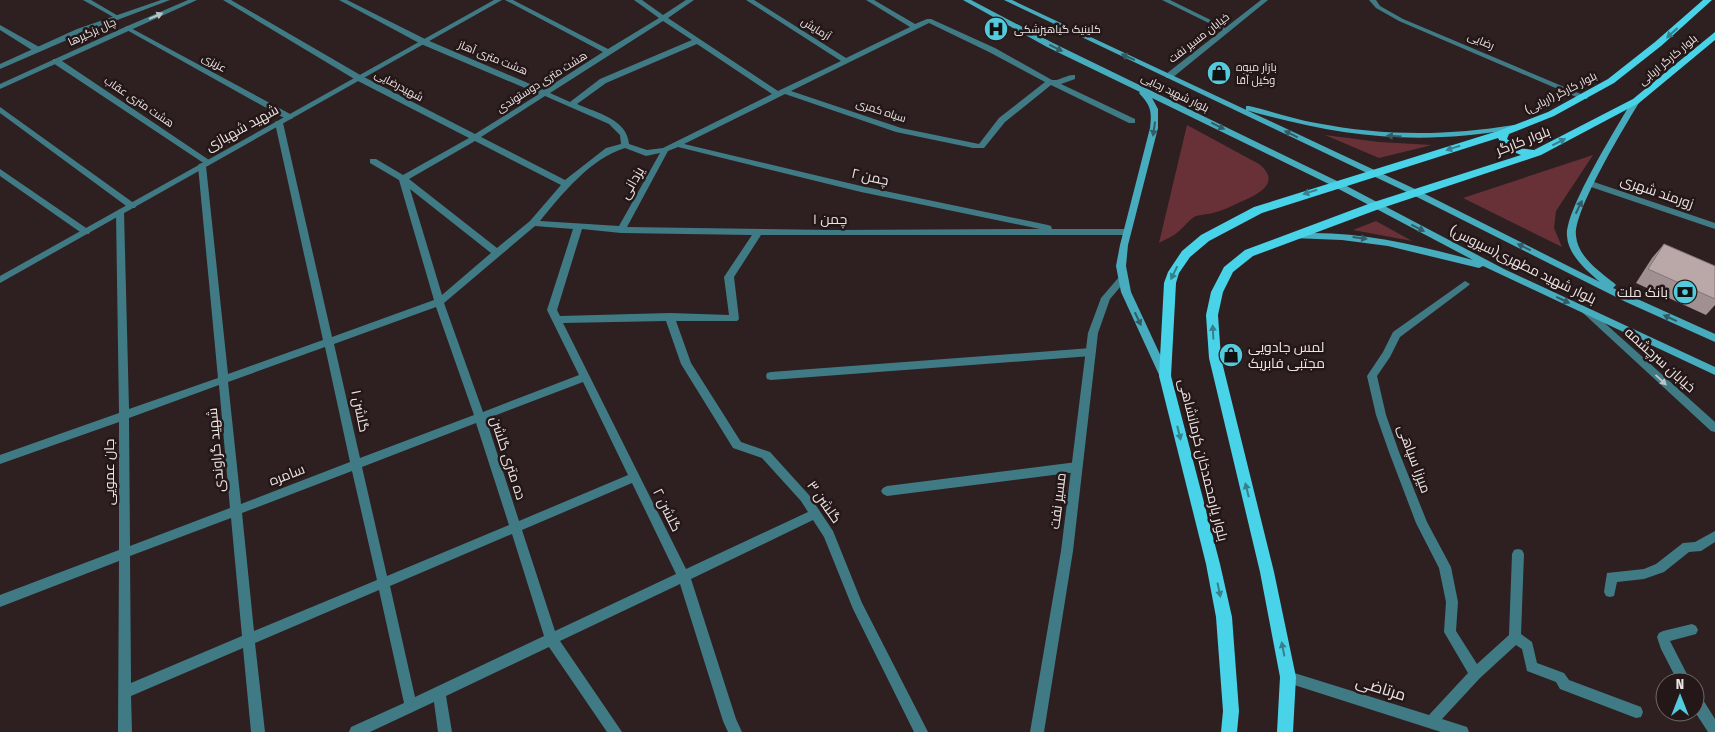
<svg xmlns="http://www.w3.org/2000/svg" width="1715" height="732" font-family="'Fira Sans Condensed',Cairo,sans-serif">
  <style>
    .green { fill: #673137 }
    .lines { fill: none; stroke-linecap: round; stroke-linejoin: round }
    .minor { fill: #407b85; fill-rule: evenodd }
    .tertiary { fill: #407b85; fill-rule: evenodd }
    .secondary { fill: #47adbe; fill-rule: evenodd }
    .primary { fill: #48d3e9; fill-rule: evenodd }
    .wall { fill: #a09091 }
    .building { fill: #baa8a9; stroke: #827676 }
    .oneway { fill: #bac4c8 }
    .oneway2 { fill: #387e8b }
    .oneway3 { fill: #345a63 }
    .labels { text-anchor: middle; dominant-baseline: central; stroke-width: 5; stroke-linejoin: round; paint-order: stroke }
    .far-street-label { font-size: 11px; fill: #eee4e4; stroke: #241718 }
    .far-poi-label { font-size: 11px; fill: #eee4e4; stroke: #241718; text-anchor: start }
    .street-label { font-size: 14px; fill: #eee4e4; stroke: #241718 }
    .poi-label { font-size: 14px; fill: #eee4e4; stroke: #241718; text-anchor: end }
    .near-street-label { font-size: 16px; fill: #eee4e4; stroke: #241718 }
  </style>
  <rect width="100%" height="100%" fill="#2e2021"/>
  <path class="green" d="M1187,125L1259,164C1284,184 1254,196 1238,203C1230,207 1221,211 1213,213C1206,215 1200,214 1194,217C1188,221 1184,227 1179,231C1174,236 1166,239 1159,243Z
    M1325,135L1379,142L1432,145L1379,158Z
    M1593,155L1556,211L1554,228L1562,247L1463,198Z
    M1376,221L1412,241L1353,230Z"/>
  <g class="lines">
    <path class="minor" d="M83,0H91L120,17L115,18Z
      M223,0H231L362,76L475,134L539,94L421,44L339,0H347L427,40L544,90L603,52L505,0H513L608,49L659,18L634,0H642L663,15L686,0H694L668,18L778,91L841,61L746,0H754L846,58L910,27L866,0H874L915,24L927,19H931L995,48L1052,80C1060,81 1067,74 1075,75V79L1061,84L1135,119V123H1129L1051,85L1005,122L984,148H973L896,132L785,94L684,144L861,186L1048,225L1051,226L1052,229H1127L1131,232L1127,235H761L734,277L739,319L737,321H676L691,363L741,442L770,452L809,495L833,531L862,603L928,732H914L853,609L824,537L813,520L691,579L736,719L742,732H728L723,721L680,584L560,641L622,732H607L549,647L446,696L452,732H438L434,702L370,732H349L351,727L404,703L379,590L255,643L265,732H251L243,648L131,696L132,732H118L119,561L0,607V595L119,550V422L0,464V455L119,413L116,212L120,209L124,212L129,409L218,378L198,166L199,164L202,163L206,166L228,374L323,340L275,123L276,121H279L283,123L332,337L434,300L399,180L370,163V159H376L403,175L469,138L356,80ZM663,21L692,40L600,79L570,102L550,93ZM929,23L989,52L1045,82L999,118L979,144L901,128L791,91ZM697,44L772,94L663,148L647,150L629,144C627,119 597,113 577,104L606,83ZM545,96L609,124L620,135L621,144L606,148L565,180L481,137ZM475,141L561,185L530,221L497,248L409,179ZM678,147L861,192L1040,229L834,230L627,227L668,151ZM625,148L646,156L660,153L619,226L540,221C562,194 591,158 625,148ZM410,189L491,253L442,295ZM535,226L573,229L547,310L579,375L483,412L444,303ZM582,229L621,233L752,235L724,277L729,315L670,313L560,316L557,310ZM436,307L474,415L360,458L334,344ZM666,321L681,364L733,448L762,458L801,501L808,512L686,569L563,323ZM325,347L350,462L241,504L228,382ZM583,382L628,475L519,521L486,419ZM219,385L230,508L130,546L129,418ZM476,423L509,525L387,576L362,467ZM352,471L377,580L254,631L242,513ZM632,483L676,574L555,631L522,530ZM231,518L242,636L131,683L130,556ZM512,534L544,636L415,697L390,586Z
      M1162,0H1170L1231,30L1225,31Z
      M1369,0H1376L1380,6L1403,19L1588,97L1587,99H1581L1399,21L1376,8Z
      M0,25L41,48L42,50L35,52L0,30Z
      M127,26L292,115L293,117L292,119H286L125,29V27Z
      M53,59H59L212,162L211,164H205L53,63Z
      M0,107L135,204L136,206L135,208H129L0,113Z
      M0,169L89,230L90,232L89,234H83L0,176Z
      M1591,181L1715,223V229L1588,186L1587,184Z
      M1465,281L1470,284L1468,286L1400,337L1390,357L1377,376L1386,415L1399,452L1427,522L1451,567L1458,602L1456,631L1477,664L1509,635L1512,554L1514,550L1518,549L1522,550L1524,554L1521,634L1532,642L1537,663L1564,673L1569,680L1641,707L1643,712L1641,717L1636,718L1560,689L1556,682L1527,671L1522,649L1516,645L1480,678L1442,719L1467,727L1469,732H1441L1288,683L1284,681L1282,677L1284,673L1288,671L1429,715L1468,673L1444,632L1446,602L1439,568L1416,523L1389,452L1376,415L1367,376L1383,352L1393,332Z
      M1091,348L1096,352L1091,356L771,380L767,379L766,376L767,373L771,372Z
      M1077,462L1081,464L1082,467L1081,470L1077,472L887,496L883,494L881,491L883,488L887,486Z
      M1715,531V542L1701,551L1689,552L1664,572L1644,579L1617,582L1614,596L1610,597L1606,596L1604,592L1607,573L1644,569L1656,564L1683,543L1695,542Z
      M1692,624L1696,626L1698,630L1696,634L1670,641L1691,682H1678L1661,649L1657,637L1659,633L1663,631Z
      M1695,694L1700,695L1715,719V732H1708L1695,712Z"/>
    <path class="tertiary" d="M161,0H170L83,33L0,69V64L77,29Z
      M188,0H197L0,89V84L125,27Z
      M494,0H502L0,283V276Z
      M1261,0H1268L1172,78H1166V74Z
      M1122,276L1127,279L1110,299L1098,333L1073,551L1044,732H1030L1061,551L1088,333L1101,298L1119,277Z
      M1586,308L1589,309L1715,422V432L1711,431L1583,313L1581,311Z"/>
    <path class="secondary" d="M963,0H971L1053,43L1339,182L1504,269L1715,367V375L1483,266L1479,268L1388,246L1342,240L1292,238L1291,236C1296,231 1305,233 1313,233C1367,233 1421,246 1473,260L1333,186L1152,98L1158,109V128L1128,245L1126,266L1131,292L1170,376L1169,379H1161L1121,292L1116,266L1120,245L1150,128C1152,111 1151,106 1139,93L1140,92L1047,47Z
      M1004,0H1012L1417,190L1600,282C1587,271 1568,255 1567,236C1565,210 1617,127 1632,101L1636,99H1639L1640,101C1625,126 1573,211 1576,236C1578,257 1599,271 1614,283L1616,285L1613,288L1715,334V342L1626,302L1411,194Z
      M1246,106H1249C1271,111 1293,119 1316,123C1383,136 1447,136 1514,125L1518,127L1514,129C1416,146 1341,137 1246,110Z"/>
    <path class="primary" d="M1703,0H1712L1661,46L1614,83L1554,116L1509,134L1507,139L1519,148L1534,150L1633,99L1715,32V40L1639,103L1541,155L1379,209L1253,256L1233,272L1223,292L1218,315L1221,358L1274,572L1296,677L1293,732H1277L1280,677L1260,572L1209,358L1206,315L1211,292L1224,267L1245,250L1371,203L1521,155L1504,148L1498,138L1262,213L1209,241L1190,257L1179,273L1176,283L1171,376L1220,564L1232,617L1239,711L1237,732H1221L1223,711L1216,617L1206,564L1159,376L1164,283L1168,272L1182,251L1201,235L1254,207L1501,130L1548,112L1608,79L1655,42Z"/>
  </g>
  <path class="wall" d="M1664,244L1715,299V305L1706,315L1636,283L1652,258Z"/>
  <path class="building" d="M1664,244L1715,266V299L1648,269Z"/>
  <defs><path id="oneway-solid" d="M-6-.8H1V-3.2L6.5 0L1 3.2V.8H-6Z" transform="scale(1.25)"/></defs>
  <g class="oneway">
    <use href="#oneway-solid" transform="translate(156 16) rotate(-23)"/>
    <use href="#oneway-solid" transform="translate(1661 380) rotate(43)"/>
  </g>
  <g class="oneway2">
    <use href="#oneway-solid" transform="translate(1672 33) rotate(138)"/>
    <use href="#oneway-solid" transform="translate(1559 142) rotate(-27)"/>
    <use href="#oneway-solid" transform="translate(1453 148) rotate(163)"/>
    <use href="#oneway-solid" transform="translate(1310 192) rotate(163)"/>
    <use href="#oneway-solid" transform="translate(1174 273) rotate(116)"/>
    <use href="#oneway-solid" transform="translate(1213 332) rotate(-93)"/>
    <use href="#oneway-solid" transform="translate(1179 433) rotate(76)"/>
    <use href="#oneway-solid" transform="translate(1247 490) rotate(-104)"/>
    <use href="#oneway-solid" transform="translate(1219 590) rotate(78)"/>
    <use href="#oneway-solid" transform="translate(1283 649) rotate(-101)"/>
  </g>
  <g class="oneway3">
    <use href="#oneway-solid" transform="translate(1056 48) rotate(26)"/>
    <use href="#oneway-solid" transform="translate(1128 57) rotate(-156)"/>
    <use href="#oneway-solid" transform="translate(1218 126) rotate(26)"/>
    <use href="#oneway-solid" transform="translate(1154 129) rotate(98)"/>
    <use href="#oneway-solid" transform="translate(1291 134) rotate(-154)"/>
    <use href="#oneway-solid" transform="translate(1394 136) rotate(-176)"/>
    <use href="#oneway-solid" transform="translate(1579 207) rotate(-64)"/>
    <use href="#oneway-solid" transform="translate(1418 228) rotate(27)"/>
    <use href="#oneway-solid" transform="translate(1360 238) rotate(7)"/>
    <use href="#oneway-solid" transform="translate(1524 247) rotate(-154)"/>
    <use href="#oneway-solid" transform="translate(1563 300) rotate(25)"/>
    <use href="#oneway-solid" transform="translate(1670 318) rotate(-156)"/>
    <use href="#oneway-solid" transform="translate(1138 319) rotate(65)"/>
  </g>
  <defs>
    <g id="hospital-disc" transform="scale(1.25)"><circle r="9.5" fill="#54cadd" stroke="#241718"/><path d="M-5-5h3v3.5h4V-5h3V5h-3V1.5h-4V5h-3Z" fill="#111"/></g>
    <g id="shop-disc" transform="scale(1.25)"><circle r="9.5" fill="#54cadd" stroke="#241718"/><path d="M-5-2.5h2.3a2.7 3.5 0 0 1 5.4 0H5L5.5 6h-11ZM-1.5-2.5h3a1.5 2.3 0 0 0-3 0Z" fill="#111"/></g>
    <g id="bank-disc" transform="scale(1.25)"><circle r="9.5" fill="#54cadd" stroke="#241718"/><path d="M-6-4H6V4H-6ZM0-2.3a2.3 2.3 0 1 0 0 4.6a2.3 2.3 0 1 0 0-4.6Z" fill="#111"/></g>
  </defs>
  <g fill-rule="evenodd">
    <use href="#hospital-disc" x="996" y="29"/>
    <use href="#shop-disc" x="1219" y="73"/>
    <use href="#bank-disc" x="1685" y="292"/>
    <use href="#shop-disc" x="1231" y="355"/>
  </g>
  <g class="labels">
    <g class="far-street-label">
      <text transform="translate(816 29) rotate(32)">آزمایش</text>
      <text transform="translate(92 32) rotate(-25)">چال بزگیرها</text>
      <text transform="translate(1199 38) rotate(-38)">خیابان مسیر نفت</text>
      <text transform="translate(1481 41) rotate(23)">رضایی</text>
      <text transform="translate(493 58) rotate(22)">هشت متری آهاز</text>
      <text transform="translate(1668 60) rotate(-40)">بلوار کارگر اربابی</text>
      <text transform="translate(214 63) rotate(29)">عزیزی</text>
      <text transform="translate(542 82) rotate(-32)">هشت متری دوستوندی</text>
      <text transform="translate(399 86) rotate(28)">شهیدرضایی</text>
      <text transform="translate(1175 93) rotate(26)">بلوار شهید رجایی</text>
      <text transform="translate(1561 93) rotate(-27)">بلوار کارگر (اربابی)</text>
      <text transform="translate(139 102) rotate(34)">هشت متری عقاب</text>
      <text transform="translate(881 111) rotate(18)">سیاه کمری</text>
    </g>
    <g class="far-poi-label">
      <text x="1014" y="29">کلینیک گیاهپزشکی</text>
      <text x="1236" y="67">بازار میوه<tspan x="1236" dy="13">وکیل آقا</tspan></text>
    </g>
    <g class="street-label">
      <text transform="translate(242 128) rotate(-29)">شهید شهبازی</text>
      <text transform="translate(1523 141) rotate(-21)">بلوار کارگر</text>
      <text transform="translate(870 177) rotate(12)">چمن ۲</text>
      <text transform="translate(632 183) rotate(-60)">یزدانی</text>
      <text transform="translate(1657 192) rotate(19)">زورمند شهری</text>
      <text x="830" y="219">چمن ۱</text>
      <text transform="translate(1523 265) rotate(26)">بلوار شهید مطهری(سیروس)</text>
      <text transform="translate(1660 360) rotate(42)">خیابان سرچشمه</text>
      <text transform="translate(360 411) rotate(78)">گلشن ۱</text>
      <text transform="translate(216 450) rotate(-95)">شهید گراوندی</text>
      <text transform="translate(508 458) rotate(72)">ده متری گلشن</text>
      <text transform="translate(1414 459) rotate(70)">میرزا سپاهی</text>
      <text transform="translate(1203 460) rotate(76)">بلوار یارمحمدخان کرمانشاهی</text>
      <text transform="translate(109 472) rotate(-90)">جان عمویی</text>
      <text transform="translate(287 475) rotate(-21)">سامره</text>
      <text transform="translate(1058 501) rotate(-83)">مسیر نفت</text>
      <text transform="translate(824 502) rotate(55)">گلشن ۳</text>
      <text transform="translate(667 510) rotate(64)">گلشن ۲</text>
    </g>
    <g class="poi-label">
      <text x="1668" y="292">بانک ملت</text>
      <text x="1248" y="347" text-anchor="start">لمس جادویی<tspan x="1248" dy="16">مجتبی فابریک</tspan></text>
    </g>
    <g class="near-street-label">
      <text transform="translate(1381 688) rotate(17)">مرتاضی</text>
    </g>
  </g>
  <g transform="translate(1680 697)"><circle r="24" fill="#241718" stroke="#75696a"/>
  <path d="M0-4L9 19L0 12L-9 19Z" fill="#54cadd"/>
  <text y="-8" font-size="14" font-weight="bold" text-anchor="middle" fill="#eee4e4">N</text>
  </g>
</svg>
